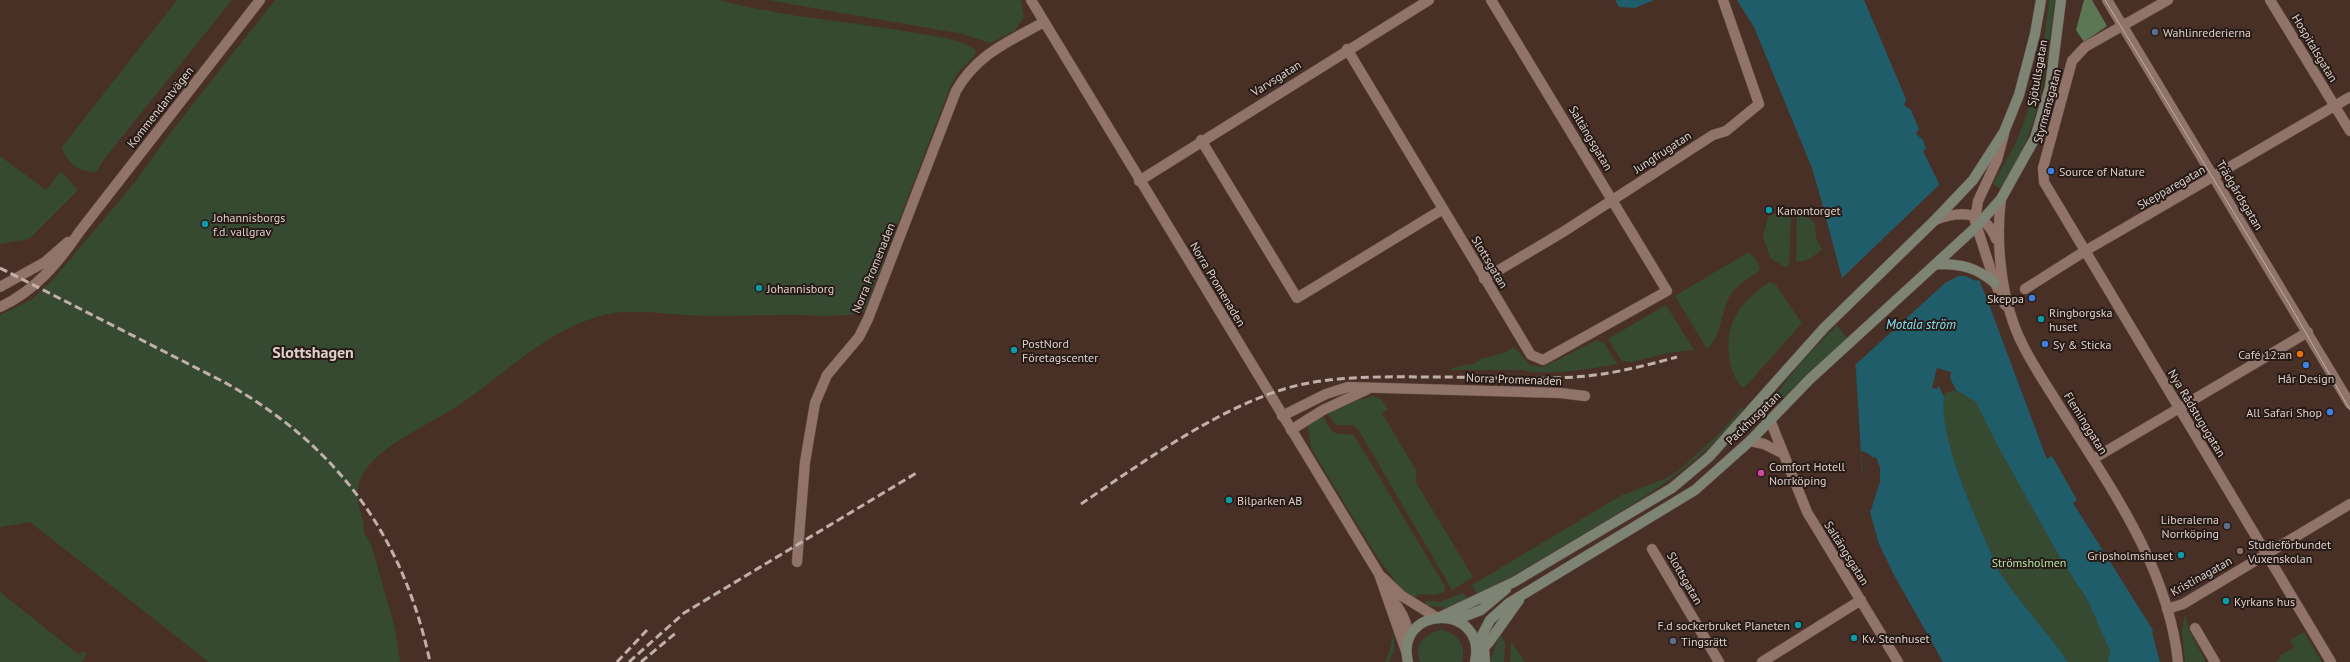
<svg xmlns="http://www.w3.org/2000/svg" width="2350" height="662" font-family="'PT Sans',sans-serif">
  <style>
    .green { fill: #354a30 }
    .forest { fill: #5b7753 }
    .water { fill: #205d6a }
    .pier { fill: #493026 }
    .lines { fill: none; stroke-linecap: round; stroke-linejoin: round }
    .minor-casing { stroke: #634e47; stroke-width: 11 }
    .tertiary-casing { stroke: #634e47; stroke-width: 11 }
    .secondary-casing { stroke: #634e47; stroke-width: 11 }
    .minor { stroke: #917469; stroke-width: 10 }
    .tertiary { stroke: #917469; stroke-width: 10 }
    .secondary { stroke: #7d8474; stroke-width: 10 }
    .tram { stroke: #c1afa9; stroke-width: 1 }
    .rail { stroke: #c1afa9; stroke-width: 3; stroke-dasharray: 8 4; stroke-linecap: butt }
    .service-dot { fill: #5c6f8a; stroke: #271b17; stroke-width: 1.5 }
    .shop-dot { fill: #3f7fe0; stroke: #271b17; stroke-width: 1.5 }
    .culture-dot { fill: #0f9aa8; stroke: #271b17; stroke-width: 1.5 }
    .food-dot { fill: #e8710a; stroke: #271b17; stroke-width: 1.5 }
    .hotel-dot { fill: #d1479c; stroke: #271b17; stroke-width: 1.5 }
    .education-dot { fill: #8d6e63; stroke: #271b17; stroke-width: 1.5 }
    .labels { text-anchor: middle; dominant-baseline: central; stroke-width: 4; stroke-linejoin: round; paint-order: stroke }
    .poi-label { font-size: 12px; fill: #dfcfc9; stroke: #271b17; text-anchor: start }
    .street-label { font-size: 12px; fill: #dfcfc9; stroke: #271b17 }
    .park-label { font-size: 12px; fill: #b1e0a4; stroke: #271b17 }
    .water-label { font-size: 13px; font-style: italic; fill: #83e1f7; stroke: #271b17 }
    .district-label { font-size: 16px; font-weight: bold; fill: #dfcfc9; stroke: #271b17 }
  </style>
  <rect width="100%" height="100%" fill="#493026"/>
  <path class="green" d="M177,0H232L105,158L96,172C79,172 66,163 62,147Z
    M275,0H719C781,17 846,21 909,32C930,36 958,37 976,50L975,56L958,72L951,85L864,312C843,318 818,315 796,315C759,315 722,317 685,315C655,313 626,308 596,317C542,334 505,374 459,405C429,426 365,449 358,488C355,504 365,518 364,533L371,544L395,628L400,662H209L30,522L0,527V315L31,300L51,282L136,181L171,132Z
    M767,0H1021L1024,17L1014,31L990,43L963,34Z
    M2049,0H2055C2048,50 2044,100 2024,146C2018,161 2009,175 2000,189L1993,184C2001,169 2011,154 2018,138C2036,93 2044,48 2049,0Z
    M0,156L46,190L61,171L78,190L29,239L0,244Z
    M1781,210L1791,218L1789,266L1785,267L1770,258L1763,235L1768,217Z
    M1802,212L1815,223L1816,238L1822,250L1808,260L1796,262L1797,215Z
    M1749,252L1758,262L1760,270C1752,276 1740,283 1733,291C1720,308 1723,335 1707,349L1675,296Z
    M1769,282L1776,285L1802,323L1744,388C1735,381 1732,372 1730,361C1723,325 1740,302 1769,282Z
    M1666,305L1694,350L1667,353L1633,362L1622,361L1608,339Z
    M1837,325L1847,338L1783,398L1777,393L1802,361Z
    M1597,340L1604,343L1617,364C1596,368 1542,377 1523,370H1449L1463,365L1474,364L1481,359L1506,352L1514,347L1530,365L1543,367Z
    M1951,390H1956L1976,402L2000,450L2058,554L2088,601L2110,651L2108,662H2068C2048,632 2023,607 2003,577C1996,568 1992,555 1987,544C1972,509 1936,430 1945,393Z
    M1373,396L1382,400L1388,409L1382,413L1417,472L1415,481L1473,577L1452,590L1358,429L1353,425H1336L1327,413L1344,404Z
    M1742,407L1744,408C1706,460 1653,492 1599,525C1559,549 1519,572 1478,596L1472,585L1620,496L1664,479L1678,471L1720,433Z
    M1322,415L1331,430L1335,433L1354,435L1444,585L1445,592L1434,595L1418,594L1414,599L1398,585L1378,558L1311,448L1308,427L1312,421Z
    M0,592L79,655L83,651L87,654L81,662H0Z
    M1463,593L1469,601L1447,608L1424,605L1427,601L1440,602Z
    M2185,614L2189,630L2206,662H2185L2182,631Z
    M1394,628V650L1389,662H1385L1390,650Z
    M1442,630C1458,633 1467,646 1462,662H1420C1413,645 1426,632 1442,630Z
    M2304,632L2322,662H2275L2280,659L2279,656L2294,647L2290,640Z
    M1500,634L1505,642L1504,662H1490Z
    M1511,641L1525,662H1510Z"/>
  <path class="forest" d="M2084,0H2092L2107,26L2084,42L2076,30Z"/>
  <path class="water" d="M1615,0H1654L1635,8L1619,7Z
    M1737,0H1864L1906,99L1904,105L1911,110L1919,129L1916,134L1923,140L1926,149L1923,151L1939,184L1987,299L2043,449L2047,459L2052,456L2077,500L2073,503L2153,630L2152,632L2160,662H2108L2110,651L2088,601L2058,554L2000,450L1976,402L1956,390L1945,393C1936,430 1972,509 1987,544C1992,555 1996,568 2003,577C2023,607 2048,632 2068,662H1943L1894,575L1879,544L1871,516L1862,471L1856,370L1842,278L1822,203L1812,168L1754,27Z"/>
  <path class="pier" d="M1941,183L1981,279L1976,281L1965,276H1958L1945,283L1854,366L1840,280Z
    M1937,368L1951,372L1950,378L1956,390L1945,393L1944,397L1938,385L1937,389L1932,388Z
    M1861,451L1867,453L1874,458L1876,457L1880,467V482L1871,510L1869,511L1864,491Z"/>
  <g class="lines">
    <g class="minor-casing">
      <path id="minor" d="M2107,0L2350,404
        M2168,0L2085,47L2072,61L2043,168L2044,182L2331,662
        M2270,0L2350,131
        M1347,49L1531,355L1543,360L1667,291L1491,0
        M1201,140L1297,298L1443,209
        M1139,181L1429,0
        M1484,279L1563,232L1713,135L1726,131L1759,104L1723,0
        M2025,289L2085,251L2350,97
        M1282,416L1326,394L1348,387L1560,393L1585,396
        M1770,420L1807,512L1898,662
        M1291,430L1323,410L1368,389
        M1750,441L1764,444L1782,453
        M2093,459L2308,332
        M1652,549L1719,662
        M797,562L805,462L815,403L827,375L859,337L868,319L956,91C977,54 1008,42 1044,22
        M2167,609L2183,604L2350,504
        M2195,628L2215,662
        M1762,662L1861,600"/>
    </g>
    <g class="tertiary-casing">
      <path id="tertiary" d="M1031,0L1379,574L1406,651
        M2004,134L1997,160L1978,201L1975,221L1995,283L2005,305
        M2001,199C1996,237 2000,285 2013,322C2023,351 2042,378 2058,404C2108,484 2168,565 2178,662
        M1935,220C1961,210 1985,211 1996,239
        M0,287L45,262L68,242
        M0,307C35,291 59,262 80,231L260,0
        M1382,577L1402,596L1436,617
        M1390,597C1401,610 1407,621 1409,638"/>
    </g>
    <g class="secondary-casing">
      <path id="secondary" d="M1937,264C1961,264 1976,267 1995,283
        M1440,617L1514,582L1672,488L1709,457L1824,328L1935,220L1973,180L2004,132L2019,95L2035,34L2041,0
        M1455,620L1481,610L1506,589
        M1476,647L1490,620L1509,603L1695,490L1750,441L1810,379L1976,227L2001,199L2035,138L2050,87L2061,0
        M1484,648L1485,662
        M1476,656L1489,642L1519,600
        M1408,662C1394,604 1488,603 1475,662"/>
    </g>
    <use href="#minor" class="minor"/>
    <use href="#tertiary" class="tertiary"/>
    <use href="#secondary" class="secondary"/>
    <path class="tram" d="M2105,0L2291,307L2350,410"/>
    <path class="rail" d="M0,268L224,382C337,445 403,535 430,662
      M1081,504C1143,462 1226,402 1299,385C1345,375 1392,377 1438,377C1491,377 1558,382 1609,373C1632,369 1655,363 1677,357
      M617,662L647,630
      M629,662L684,613L918,472
      M641,662L677,632"/>
  </g>
  <g class="service-dot">
    <circle cx="2155" cy="32" r="4"/>
    <circle cx="2227" cy="526" r="4"/>
    <circle cx="1673" cy="641" r="4"/>
  </g>
  <g class="shop-dot">
    <circle cx="2051" cy="171" r="4"/>
    <circle cx="2032" cy="298" r="4"/>
    <circle cx="2045" cy="344" r="4"/>
    <circle cx="2306" cy="365" r="4"/>
    <circle cx="2330" cy="412" r="4"/>
  </g>
  <g class="culture-dot">
    <circle cx="1769" cy="210" r="4"/>
    <circle cx="205" cy="224" r="4"/>
    <circle cx="759" cy="288" r="4"/>
    <circle cx="2041" cy="319" r="4"/>
    <circle cx="1014" cy="350" r="4"/>
    <circle cx="1229" cy="500" r="4"/>
    <circle cx="2181" cy="555" r="4"/>
    <circle cx="2226" cy="601" r="4"/>
    <circle cx="1798" cy="625" r="4"/>
    <circle cx="1854" cy="638" r="4"/>
  </g>
  <circle class="food-dot" cx="2300" cy="354" r="4"/>
  <circle class="hotel-dot" cx="1761" cy="473" r="4"/>
  <circle class="education-dot" cx="2240" cy="551" r="4"/>
  <g class="labels">
    <g class="poi-label">
      <text x="2163" y="32">Wahlinrederierna</text>
      <text x="2059" y="171">Source of Nature</text>
      <text x="1777" y="210">Kanontorget</text>
      <text x="213" y="217">Johannisborgs<tspan x="213" dy="14">f.d. vallgrav</tspan></text>
      <text x="767" y="288">Johannisborg</text>
      <text x="2024" y="298" text-anchor="end">Skeppa</text>
      <text x="2049" y="312">Ringborgska<tspan x="2049" dy="14">huset</tspan></text>
      <text x="1022" y="343">PostNord<tspan x="1022" dy="14">Företagscenter</tspan></text>
      <text x="2053" y="344">Sy &amp; Sticka</text>
      <text x="2292" y="354" text-anchor="end">Café 12:an</text>
      <text x="2306" y="378" text-anchor="middle">Hår Design</text>
      <text x="2322" y="412" text-anchor="end">All Safari Shop</text>
      <text x="1769" y="466">Comfort Hotell<tspan x="1769" dy="14">Norrköping</tspan></text>
      <text x="1237" y="500">Bilparken AB</text>
      <text x="2219" y="519" text-anchor="end">Liberalerna<tspan x="2219" dy="14">Norrköping</tspan></text>
      <text x="2248" y="544">Studieförbundet<tspan x="2248" dy="14">Vuxenskolan</tspan></text>
      <text x="2173" y="555" text-anchor="end">Gripsholmshuset</text>
      <text x="2234" y="601">Kyrkans hus</text>
      <text x="1790" y="625" text-anchor="end">F.d sockerbruket Planeten</text>
      <text x="1862" y="638">Kv. Stenhuset</text>
      <text x="1681" y="641">Tingsrätt</text>
    </g>
    <g class="street-label">
      <text transform="translate(2315 48) rotate(59)">Hospitalsgatan</text>
      <text transform="translate(2037 73) rotate(-80)">Sjötullsgatan</text>
      <text transform="translate(1276 78) rotate(-32)">Varvsgatan</text>
      <text transform="translate(2047 106) rotate(-75)">Styrmansgatan</text>
      <text transform="translate(160 107) rotate(-52)">Kommendantvägen</text>
      <text transform="translate(1591 138) rotate(59)">Saltängsgatan</text>
      <text transform="translate(1662 152) rotate(-33)">Jungfrugatan</text>
      <text transform="translate(2171 187) rotate(-30)">Skepparegatan</text>
      <text transform="translate(2240 195) rotate(59)">Trädgårdsgatan</text>
      <text transform="translate(1490 262) rotate(59)">Slottsgatan</text>
      <text transform="translate(873 268) rotate(-68)">Norra Promenaden</text>
      <text transform="translate(1218 284) rotate(59)">Norra Promenaden</text>
      <text transform="translate(1514 379) rotate(2)">Norra Promenaden</text>
      <text transform="translate(2197 413) rotate(59)">Nya Rådstugugatan</text>
      <text transform="translate(1753 418) rotate(-44)">Packhusgatan</text>
      <text transform="translate(2086 423) rotate(58)">Fleminggatan</text>
      <text transform="translate(1847 553) rotate(58)">Saltängsgatan</text>
      <text transform="translate(2201 576) rotate(-29)">Kristinagatan</text>
      <text transform="translate(1685 578) rotate(60)">Slottsgatan</text>
    </g>
    <g class="park-label">
      <text x="2029" y="562">Strömsholmen</text>
    </g>
    <g class="water-label">
      <text x="1921" y="324">Motala ström</text>
    </g>
    <g class="district-label">
      <text x="313" y="352">Slottshagen</text>
    </g>
  </g>
</svg>
